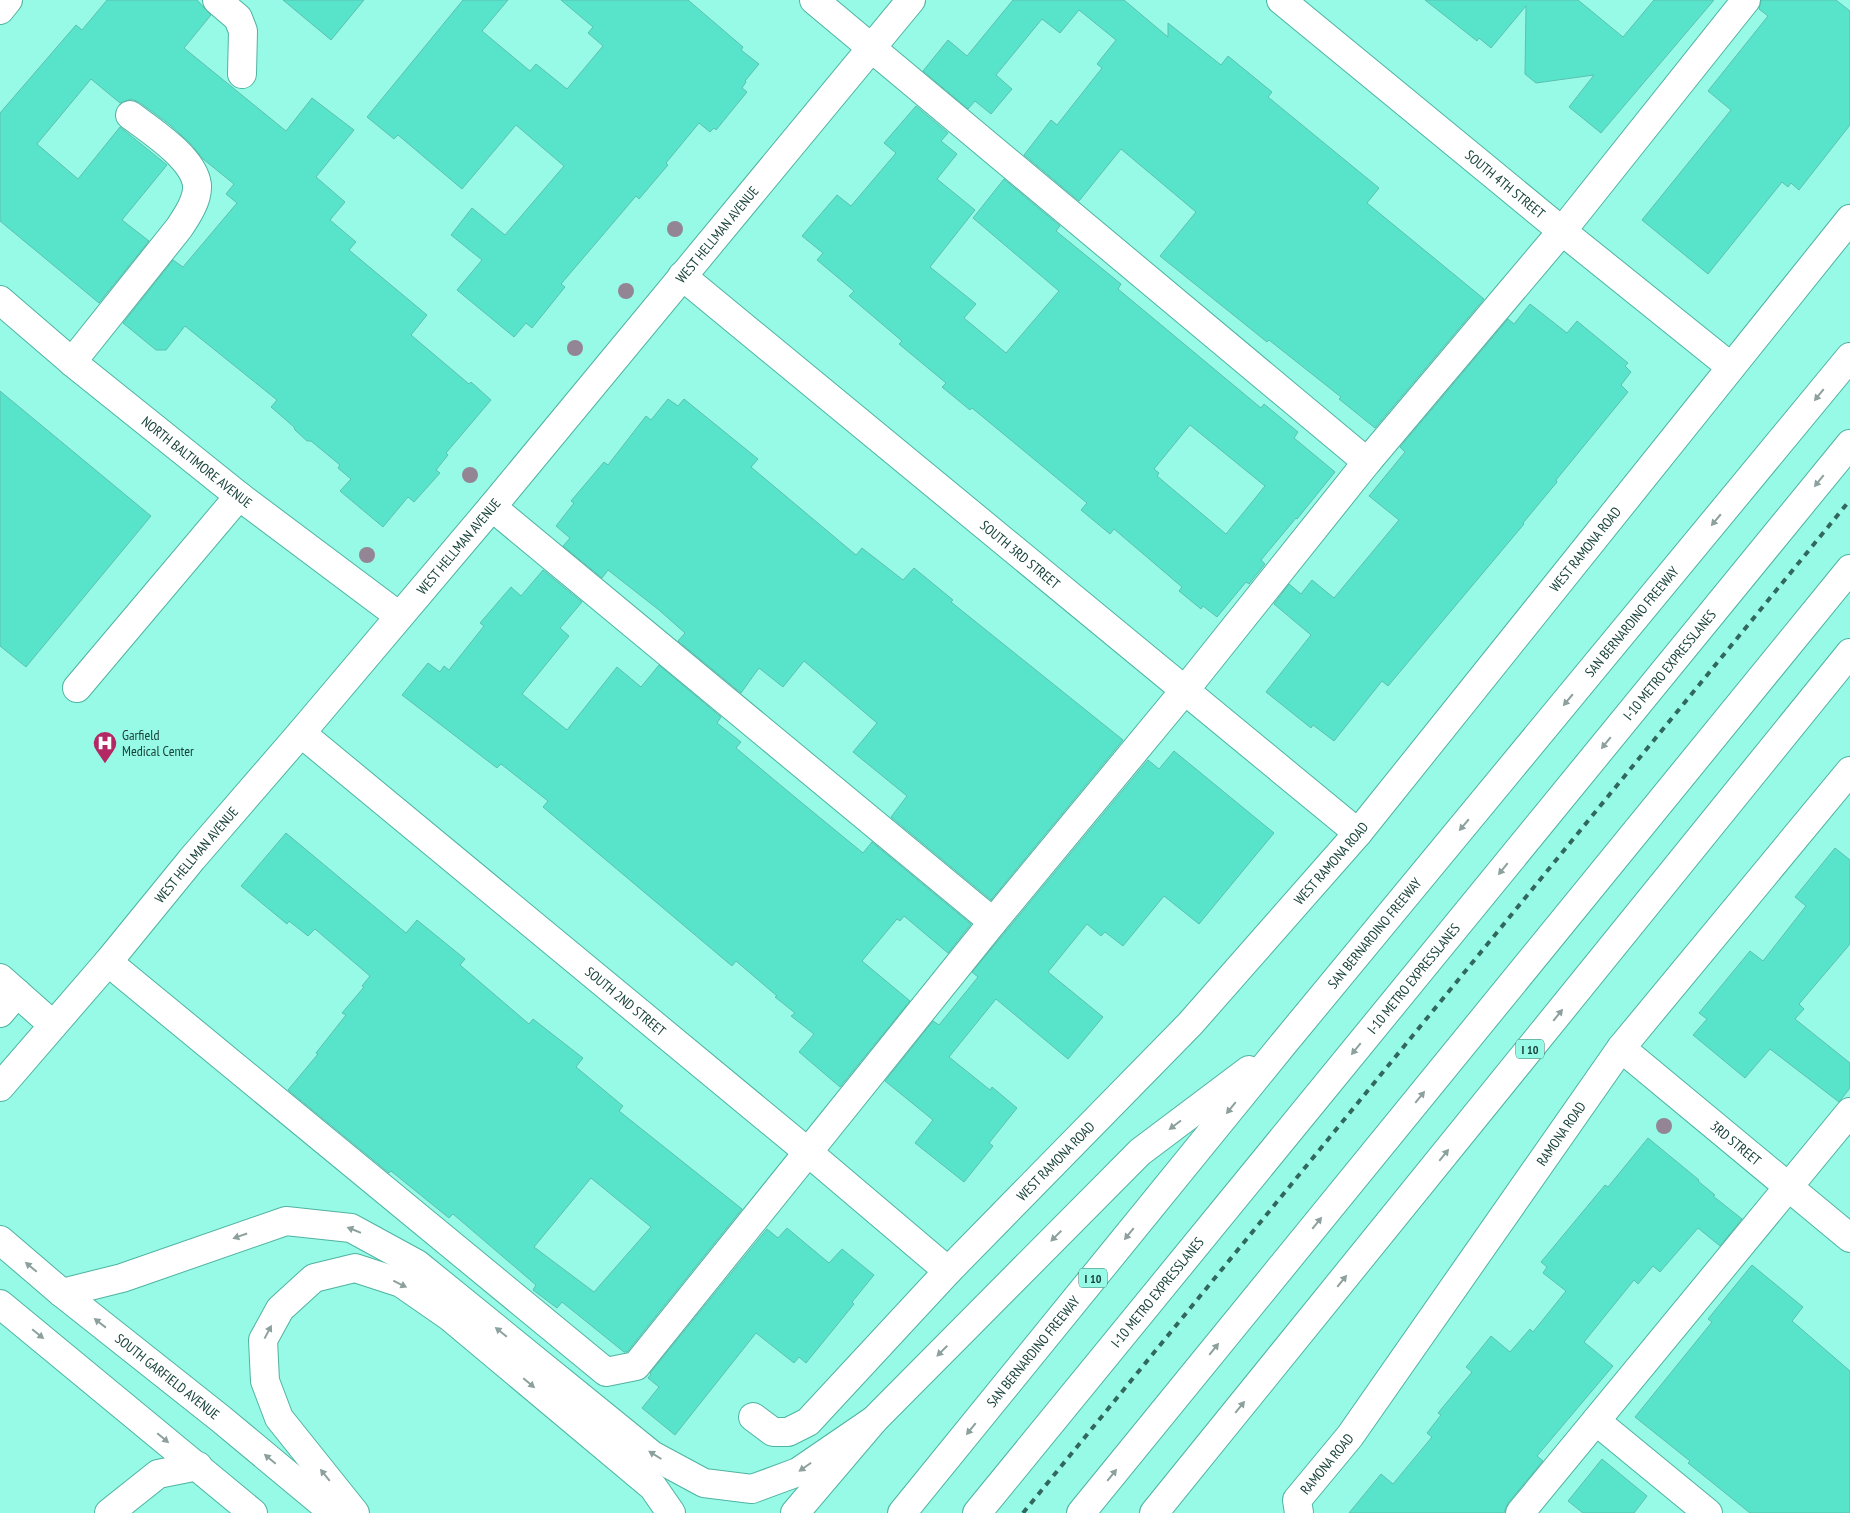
<svg xmlns="http://www.w3.org/2000/svg" width="1850" height="1513" font-family="'PT Sans Narrow',sans-serif">
  <style>
    .building { fill: #58e3cb; stroke: #5dc1af; fill-rule: evenodd }
    .lines { fill: none; stroke-linecap: round; stroke-linejoin: round }
    .minor-casing { stroke: #4eb3a1; stroke-width: 30 }
    .major-casing { stroke: #4eb3a1; stroke-width: 30 }
    .highway-casing { stroke: #4eb3a1; stroke-width: 30 }
    .minor { stroke: #fff; stroke-width: 28 }
    .major { stroke: #fff; stroke-width: 28 }
    .highway { stroke: #fff; stroke-width: 28 }
    .rail { stroke: #31675d; stroke-width: 4; stroke-dasharray: 6 6; stroke-linecap: butt }
    .tree { fill: #948595 }
    .oneway { fill: #8ca09d }
    .labels { text-anchor: middle; dominant-baseline: central; stroke-width: 4.5; stroke-linejoin: round; paint-order: stroke }
    .shield { fill: #97fae6; stroke: #3e796e; stroke-width: 1 }
    .shield-label { font-size: 12px; font-weight: bold; fill: #18423b }
    .street-label { font-size: 14px; fill: #18423b; stroke: #97fae6 }
    .poi-label { font-size: 14px; fill: #18423b; stroke: #97fae6; text-anchor: start }
  </style>
  <rect width="100%" height="100%" fill="#97fae6"/>
  <path class="building" d="M107,0H197L211,15L184,48L286,131L312,98L354,130L316,177L345,202L330,220L356,242L349,250L427,315L411,335L469,384L471,382L491,400L446,453L448,455L436,470L440,473L414,502L408,497L383,527L340,491L351,479L338,468L340,465L311,441H307L295,430L294,427L271,407L277,400L185,326L166,350H156L123,323L173,260L183,267L237,203L226,194L234,184L203,159L191,144L169,124L139,102L131,99L120,103L91,79L37,144L78,179L120,127L167,165L122,220L149,241L99,303L0,221V113L76,25L82,30Z
    M283,0H364L331,40Z
    M463,0H508L482,31L530,71L536,64L567,89L603,46L588,33L593,27L561,0H688L743,47L741,50L759,64L745,81L746,82L742,88L747,92L716,130L714,128L710,132L699,123L666,163L668,165L639,199L636,196L561,284L565,287L532,328L526,323L514,337L457,290L482,260L451,235L472,208L505,235L564,166L516,125L462,189L398,135L394,139L367,117Z
    M1013,0H1124L1168,37V23L1221,65L1228,56L1272,92L1268,97L1379,188L1367,203L1484,299L1375,428L1339,399L1341,397L1269,340L1267,342L1160,256L1196,212L1121,149L1079,201L1024,155L1051,120L1057,125L1102,68L1097,64L1116,40L1079,10L1060,33L1042,19L996,75L1012,89L991,114L975,101L968,109L923,71L948,40L967,56Z
    M1425,0H1578L1623,37L1654,0H1714L1601,133L1569,107L1594,75L1536,83L1525,74L1526,6L1491,48L1479,38L1477,41Z
    M1761,0H1836L1850,11V125L1799,190L1791,183L1788,187L1782,182L1708,274L1642,220L1731,110L1708,91L1768,16L1759,9Z
    M916,106L948,133L941,141L957,154L937,179L975,210L930,267L976,304L964,318L1006,353L1059,291L973,218L1004,179L1060,226L1056,231L1121,284L1118,289L1261,408L1264,404L1298,432L1294,438L1335,472L1297,519L1296,518L1261,560L1265,564L1249,584L1246,582L1217,617L1203,606L1201,609L1179,591L1182,587L1114,529L1110,534L1081,510L1087,503L972,408L970,410L942,387L946,383L899,344L902,341L849,296L854,291L817,260L823,253L802,236L837,195L851,206L896,153L884,143ZM1190,425L1265,486L1226,534L1157,476L1159,473L1154,469Z
    M1530,304L1567,333L1577,321L1628,363L1625,366L1631,372L1621,385L1628,392L1556,480L1557,482L1523,523L1524,524L1388,686L1382,681L1334,741L1313,725L1311,728L1266,692L1311,635L1274,604L1289,584L1301,594L1312,580L1334,598L1399,520L1369,496L1405,452L1400,447L1508,319L1514,324Z
    M0,391L151,516L26,667L0,646Z
    M668,399L678,406L684,399L758,459L751,467L856,555L862,548L903,580L914,568L953,600L951,602L1123,740L991,900L891,817L907,796L853,752L877,723L804,661L783,687L759,668L741,693L678,641L685,633L659,610L608,570L602,578L563,546L570,538L556,526L574,503L571,501L604,462L608,465L646,416L651,420Z
    M543,570L582,602L560,628L569,636L522,694L567,730L617,667L641,687L659,665L721,717L717,723L741,742L736,748L796,798L863,853L872,842L971,924L948,953L904,916L900,921L897,919L862,961L910,1001L840,1087L799,1052L814,1034L791,1016L795,1013L775,997L777,996L736,961L732,966L543,807L548,801L501,764L497,768L402,695L428,663L440,672L444,666L449,670L484,626L480,623L511,587L521,596Z
    M1174,751L1274,833L1199,924L1164,896L1123,946L1105,932L1101,936L1087,924L1048,972L1103,1017L1068,1059L996,999L949,1057L990,1090L992,1087L1017,1108L989,1143L993,1146L964,1182L915,1143L933,1120L885,1081L933,1021L939,1025L978,977L972,972L1148,760L1159,769Z
    M286,833L406,933L417,920L465,959L460,965L529,1024L533,1019L583,1058L576,1067L623,1106L619,1111L742,1209L627,1352H624L562,1302L557,1308L533,1290L536,1285L453,1214L449,1218L391,1171L389,1173L288,1090L318,1054L316,1053L346,1015L342,1013L364,987L362,986L370,976L315,929L308,936L289,921L287,924L241,886ZM591,1178L651,1227L594,1292L534,1247Z
    M1835,848L1850,860V944L1799,1004L1804,1009L1795,1019L1850,1063V1088L1839,1102L1770,1049L1745,1078L1693,1035L1707,1019L1699,1013L1750,951L1763,961L1806,906L1795,897Z
    M1648,1138L1699,1180L1698,1181L1715,1195L1713,1196L1742,1219L1720,1246L1698,1228L1660,1272L1653,1266L1638,1284L1634,1280L1584,1342L1613,1366L1537,1456L1543,1461L1508,1503L1504,1513H1349L1381,1474L1393,1484L1432,1437L1427,1433L1441,1415L1438,1413L1472,1372L1466,1367L1491,1336L1510,1352L1530,1329L1533,1332L1566,1291L1543,1273L1547,1267L1541,1262L1605,1185L1608,1187Z
    M787,1228L829,1263L842,1249L874,1275L852,1302L854,1304L806,1363L799,1357L794,1363L756,1333L675,1435L642,1408L659,1387L648,1378L651,1374L650,1373L767,1229L778,1238Z
    M1752,1265L1803,1307L1792,1321L1850,1371V1513H1750L1688,1463L1690,1461L1635,1417L1712,1322L1708,1319Z
    M1602,1459L1647,1496L1634,1513H1583L1568,1501Z"/>
  <g class="lines">
    <g class="minor-casing">
      <g id="minor">
        <path d="M217,0L238,18L243,31L242,74"/>
        <path d="M814,0L1367,462"/>
        <path id="s1" d="M1281,0L1562,231L1731,367"/>
        <path d="M0,10L8,0"/>
        <path id="s2" d="M682,276L1358,833"/>
        <path id="s3" d="M0,300L72,362L239,496L399,616"/>
        <path d="M72,362L179,228C187,216 198,200 197,185C194,158 150,130 130,115"/>
        <path d="M492,507L993,922"/>
        <path d="M77,688L239,496"/>
        <path id="s4" d="M301,733L809,1153L948,1271"/>
        <path d="M108,962L606,1372L636,1366L993,922L1185,690L1367,462L1562,231L1746,0"/>
        <path d="M0,978L53,1025"/>
        <path d="M0,1013L17,993"/>
        <path id="s5" d="M1621,1048L1850,1238"/>
        <path id="s6" d="M0,1087L108,962L192,859L301,733L492,507L911,0"/>
        <path id="s7" d="M753,1417L773,1432H788L808,1422L948,1271L1190,1024L1358,833L1850,219"/>
        <path d="M1596,1421L1708,1513"/>
        <path id="s8" d="M1299,1513L1297,1500L1350,1436L1621,1048L1850,771"/>
        <path d="M1520,1513L1850,1112"/>
      </g>
    </g>
    <g class="major-casing">
      <g id="major">
        <path id="s9" d="M0,1240L62,1293L221,1419L334,1513"/>
        <path d="M0,1304L253,1513"/>
      </g>
    </g>
    <g class="highway-casing">
      <g id="highway">
        <path d="M62,1293L122,1278L286,1221L351,1228L417,1264L652,1455L704,1483L752,1489L798,1472L874,1420"/>
        <path d="M109,1513L158,1474L198,1466"/>
        <path d="M355,1513L279,1418L265,1381L263,1340L280,1309L314,1278L355,1268L401,1283L450,1317L653,1487L671,1513"/>
        <path d="M795,1513L874,1420L1140,1152L1249,1070"/>
        <path id="s10" d="M902,1513L1284,1043L1850,357"/>
        <path id="s11" d="M977,1513L1850,444"/>
        <path d="M1081,1513L1850,569"/>
        <path d="M1154,1513L1850,653"/>
      </g>
    </g>
    <use href="#minor" class="minor"/>
    <use href="#major" class="major"/>
    <use href="#highway" class="highway"/>
    <path class="rail" d="M1023,1513L1850,500"/>
  </g>
  <g class="tree">
    <circle cx="675" cy="229" r="8"/>
    <circle cx="626" cy="291" r="8"/>
    <circle cx="575" cy="348" r="8"/>
    <circle cx="470" cy="475" r="8"/>
    <circle cx="367" cy="555" r="8"/>
    <circle cx="1664" cy="1126" r="8"/>
  </g>
  <defs><path id="oneway-solid" d="M-6-.8H1V-3.2L6.5 0L1 3.2V.8H-6Z" transform="scale(1.25)"/></defs>
  <g class="oneway">
    <use href="#oneway-solid" transform="translate(1819 395) rotate(129)"/>
    <use href="#oneway-solid" transform="translate(1819 481) rotate(129)"/>
    <use href="#oneway-solid" transform="translate(1716 520) rotate(130)"/>
    <use href="#oneway-solid" transform="translate(1568 700) rotate(130)"/>
    <use href="#oneway-solid" transform="translate(1606 743) rotate(129)"/>
    <use href="#oneway-solid" transform="translate(1464 825) rotate(130)"/>
    <use href="#oneway-solid" transform="translate(1503 869) rotate(129)"/>
    <use href="#oneway-solid" transform="translate(1558 1015) rotate(-51)"/>
    <use href="#oneway-solid" transform="translate(1356 1049) rotate(129)"/>
    <use href="#oneway-solid" transform="translate(1420 1097) rotate(-51)"/>
    <use href="#oneway-solid" transform="translate(1231 1108) rotate(129)"/>
    <use href="#oneway-solid" transform="translate(1175 1125) rotate(143)"/>
    <use href="#oneway-solid" transform="translate(1444 1155) rotate(-51)"/>
    <use href="#oneway-solid" transform="translate(1317 1223) rotate(-51)"/>
    <use href="#oneway-solid" transform="translate(354 1230) rotate(-158)"/>
    <use href="#oneway-solid" transform="translate(1129 1234) rotate(129)"/>
    <use href="#oneway-solid" transform="translate(240 1236) rotate(161)"/>
    <use href="#oneway-solid" transform="translate(1056 1236) rotate(135)"/>
    <use href="#oneway-solid" transform="translate(31 1267) rotate(-140)"/>
    <use href="#oneway-solid" transform="translate(1342 1281) rotate(-51)"/>
    <use href="#oneway-solid" transform="translate(400 1284) rotate(26)"/>
    <use href="#oneway-solid" transform="translate(100 1323) rotate(-142)"/>
    <use href="#oneway-solid" transform="translate(268 1332) rotate(-62)"/>
    <use href="#oneway-solid" transform="translate(501 1332) rotate(-141)"/>
    <use href="#oneway-solid" transform="translate(38 1334) rotate(39)"/>
    <use href="#oneway-solid" transform="translate(1214 1349) rotate(-51)"/>
    <use href="#oneway-solid" transform="translate(942 1351) rotate(135)"/>
    <use href="#oneway-solid" transform="translate(529 1383) rotate(40)"/>
    <use href="#oneway-solid" transform="translate(1240 1407) rotate(-51)"/>
    <use href="#oneway-solid" transform="translate(971 1429) rotate(129)"/>
    <use href="#oneway-solid" transform="translate(163 1438) rotate(40)"/>
    <use href="#oneway-solid" transform="translate(655 1455) rotate(-148)"/>
    <use href="#oneway-solid" transform="translate(270 1459) rotate(-140)"/>
    <use href="#oneway-solid" transform="translate(805 1467) rotate(145)"/>
    <use href="#oneway-solid" transform="translate(325 1475) rotate(-129)"/>
    <use href="#oneway-solid" transform="translate(1112 1475) rotate(-51)"/>
  </g>
  <defs>
    <g id="hospital-pin" transform="scale(1.25)"><path d="M0 17L-7.5 6A9.5 9.5 0 1 1 7.5 6Z" fill="#b32864" stroke="#97fae6"/><path d="M-5-5h3v3.5h4V-5h3V5h-3V1.5h-4V5h-3Z" fill="#fff"/></g>
  </defs>
  <g fill-rule="evenodd">
    <use href="#hospital-pin" x="105" y="743"/>
  </g>
  <g class="labels">
    <g class="shield">
      <rect x="1516" y="1039.5" width="28" height="19" rx="4"/>
      <rect x="1079" y="1268.5" width="28" height="19" rx="4"/>
    </g>
    <g class="shield-label">
      <text x="1530" y="1049">I 10</text>
      <text x="1093" y="1278">I 10</text>
    </g>
    <g class="street-label">
      <text stroke="none"><textPath href="#s1" startOffset="290">SOUTH 4TH STREET</textPath></text>
      <text stroke="none"><textPath href="#s6" startOffset="1114">WEST HELLMAN AVENUE</textPath></text>
      <text stroke="none"><textPath href="#s3" startOffset="255">NORTH BALTIMORE AVENUE</textPath></text>
      <text stroke="none"><textPath href="#s6" startOffset="709">WEST HELLMAN AVENUE</textPath></text>
      <text stroke="none"><textPath href="#s7" startOffset="1232">WEST RAMONA ROAD</textPath></text>
      <text stroke="none"><textPath href="#s2" startOffset="438">SOUTH 3RD STREET</textPath></text>
      <text stroke="none"><textPath href="#s10" startOffset="1152">SAN BERNARDINO FREEWAY</textPath></text>
      <text stroke="none"><textPath href="#s11" startOffset="1095">I-10 METRO EXPRESSLANES</textPath></text>
      <text stroke="none"><textPath href="#s6" startOffset="304">WEST HELLMAN AVENUE</textPath></text>
      <text stroke="none"><textPath href="#s7" startOffset="828">WEST RAMONA ROAD</textPath></text>
      <text stroke="none"><textPath href="#s10" startOffset="748">SAN BERNARDINO FREEWAY</textPath></text>
      <text stroke="none"><textPath href="#s11" startOffset="690">I-10 METRO EXPRESSLANES</textPath></text>
      <text stroke="none"><textPath href="#s4" startOffset="421">SOUTH 2ND STREET</textPath></text>
      <text stroke="none"><textPath href="#s8" startOffset="465">RAMONA ROAD</textPath></text>
      <text stroke="none"><textPath href="#s5" startOffset="149">3RD STREET</textPath></text>
      <text stroke="none"><textPath href="#s7" startOffset="422">WEST RAMONA ROAD</textPath></text>
      <text stroke="none"><textPath href="#s11" startOffset="285">I-10 METRO EXPRESSLANES</textPath></text>
      <text stroke="none"><textPath href="#s10" startOffset="208">SAN BERNARDINO FREEWAY</textPath></text>
      <text stroke="none"><textPath href="#s9" startOffset="216">SOUTH GARFIELD AVENUE</textPath></text>
      <text stroke="none"><textPath href="#s8" startOffset="60">RAMONA ROAD</textPath></text>
    </g>
    <g class="poi-label">
      <text x="122" y="735">Garfield<tspan x="122" dy="16">Medical Center</tspan></text>
    </g>
  </g>
</svg>
